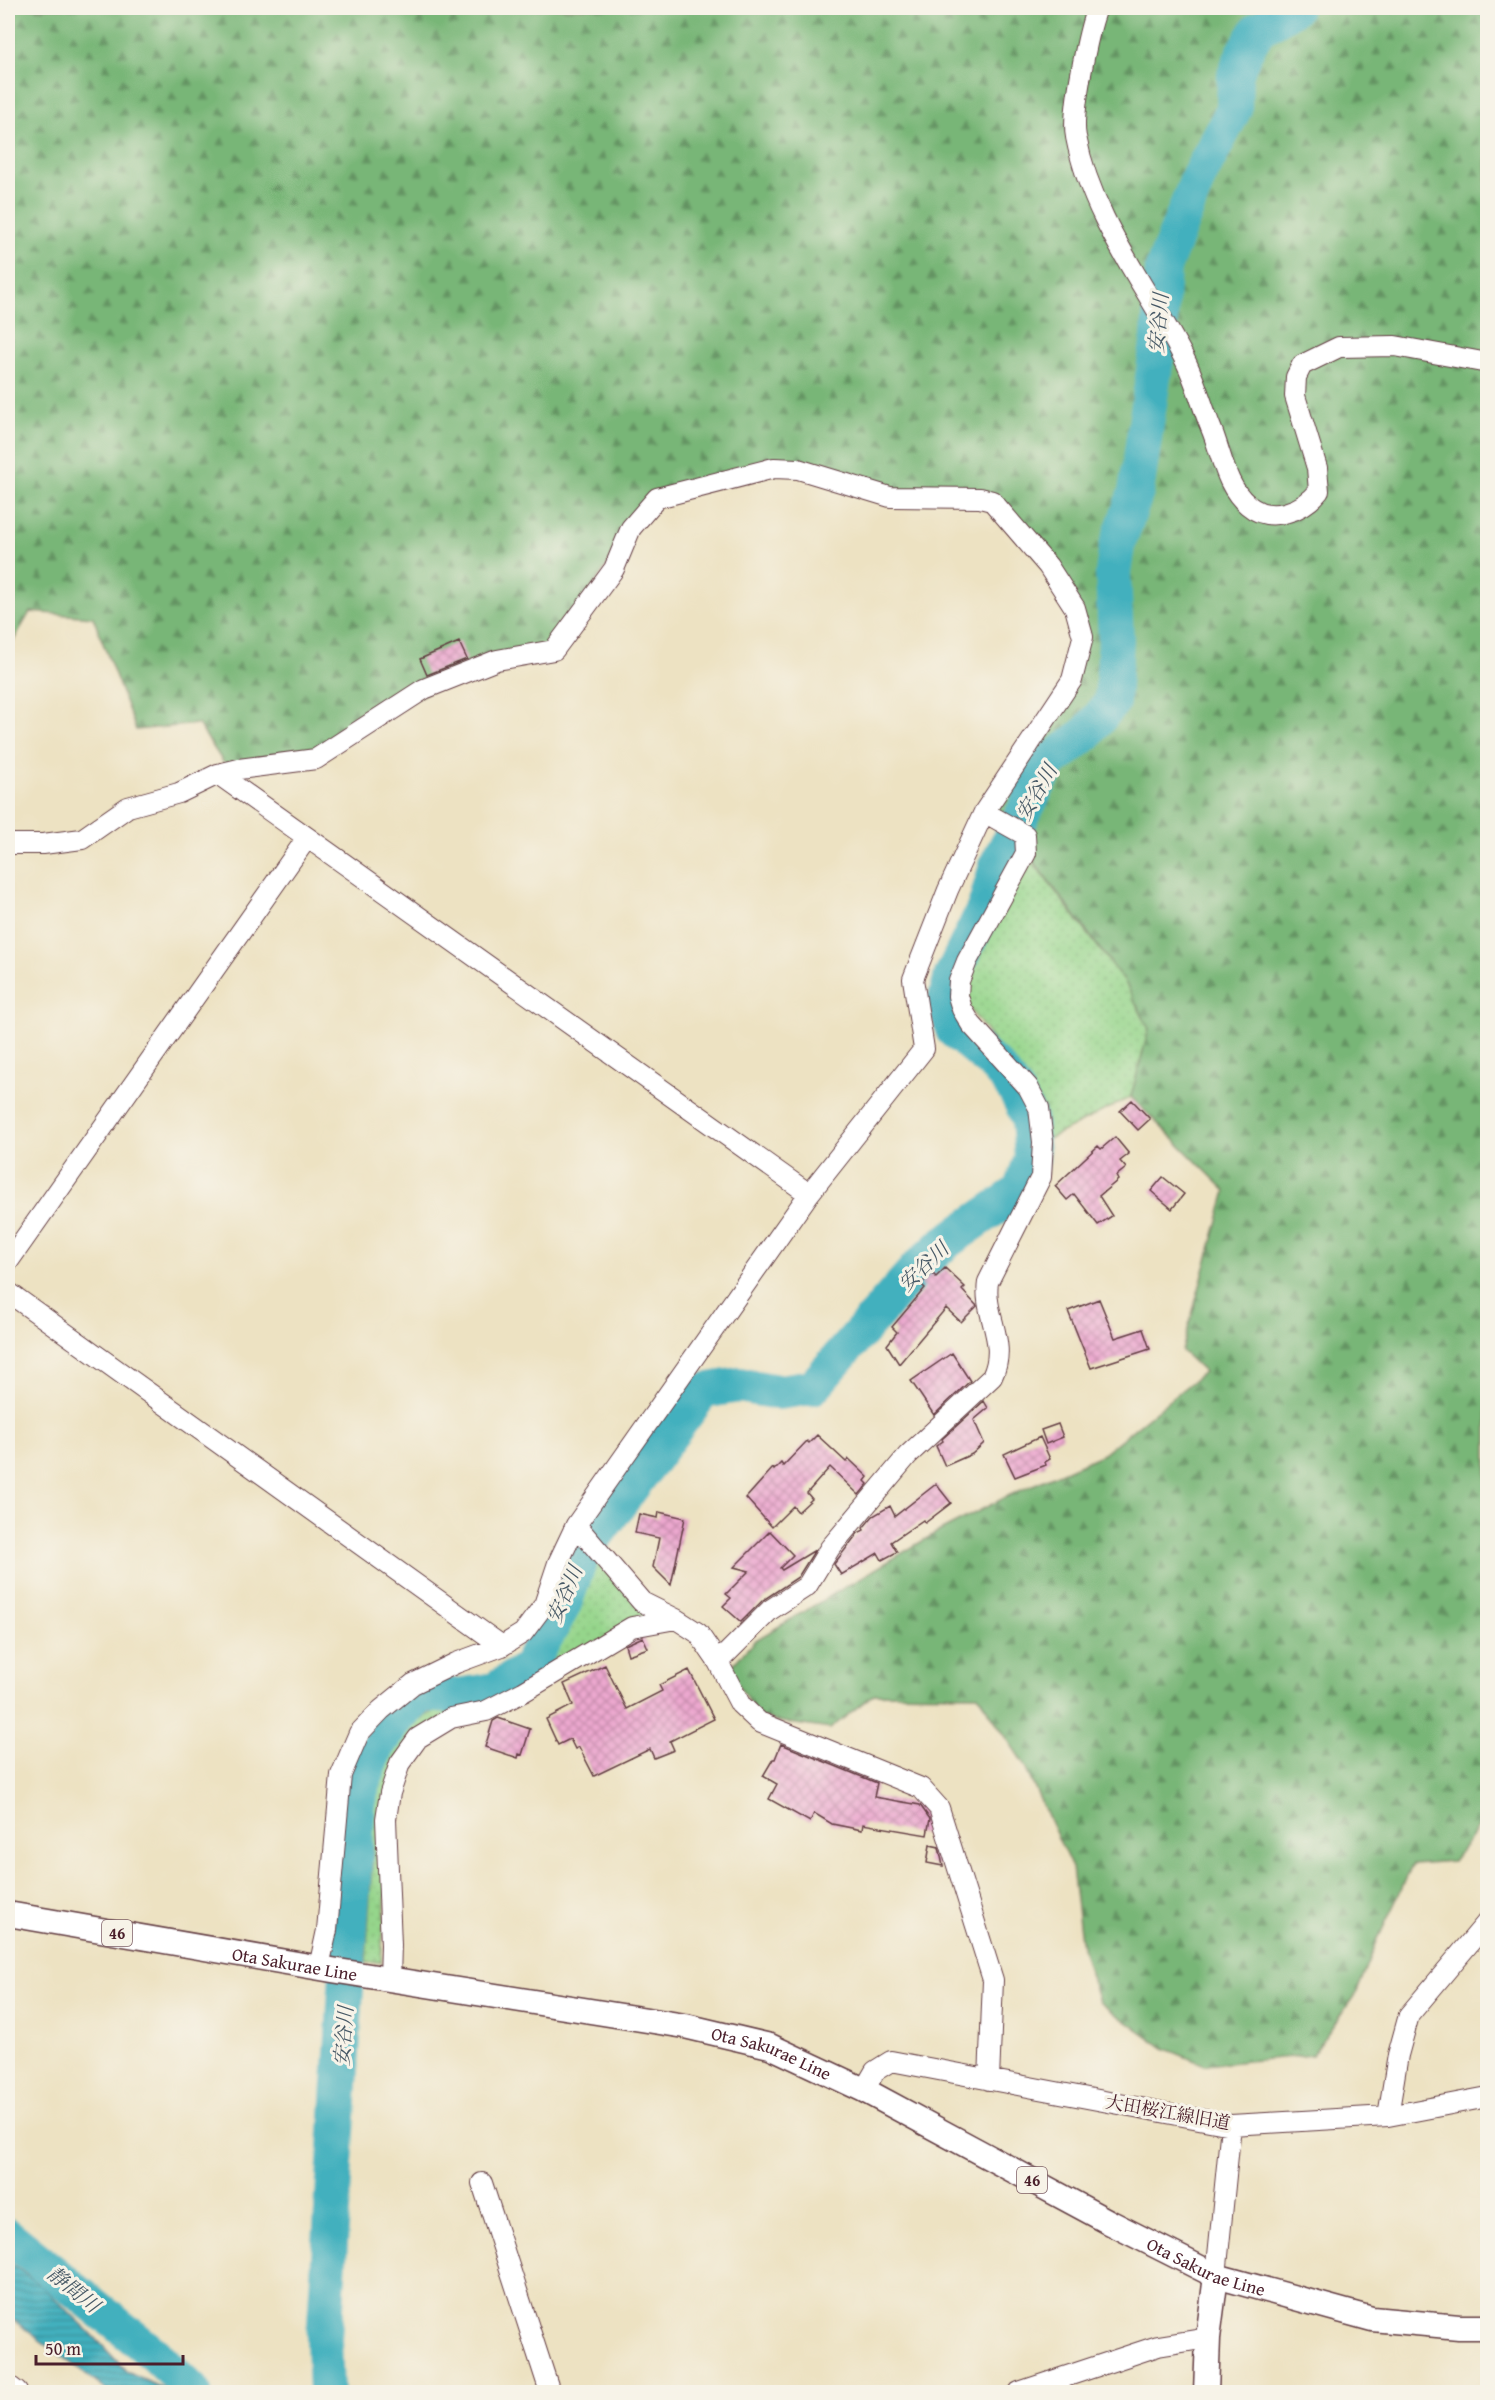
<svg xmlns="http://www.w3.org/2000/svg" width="1495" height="2400" font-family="'Gentium Book Plus','Noto Serif JP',serif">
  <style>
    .grass { fill: url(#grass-dots); stroke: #707a5b; stroke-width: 1.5 }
    .forest { fill: url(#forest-firs); stroke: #616a51; stroke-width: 1.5 }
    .water { fill: url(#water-rules); stroke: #466874; stroke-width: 1.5 }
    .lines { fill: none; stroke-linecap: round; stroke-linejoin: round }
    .river { stroke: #42b0be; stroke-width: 36 }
    .building { fill: url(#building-cross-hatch) }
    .minor-casing { stroke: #623c42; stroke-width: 22 }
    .major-casing { stroke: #623c42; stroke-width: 27 }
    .minor { stroke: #fff; stroke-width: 20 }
    .major { stroke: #fff; stroke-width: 24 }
    .labels { text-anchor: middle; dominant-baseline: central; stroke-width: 6; stroke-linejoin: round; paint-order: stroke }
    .shield { fill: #f7f3e8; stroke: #7e5f64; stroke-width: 1.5 }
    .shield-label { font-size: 16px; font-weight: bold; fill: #4a1f2b }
    .street-label { font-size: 18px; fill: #4a1f2b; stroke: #f7f3e8 }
    .water-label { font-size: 20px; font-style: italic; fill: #475966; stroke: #f7f3e8 }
  </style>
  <defs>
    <pattern id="grass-dots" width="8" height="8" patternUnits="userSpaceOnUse" patternTransform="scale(1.5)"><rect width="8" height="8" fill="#95d58b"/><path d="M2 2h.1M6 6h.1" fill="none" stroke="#82b678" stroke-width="1.8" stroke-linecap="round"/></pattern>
    <pattern id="forest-firs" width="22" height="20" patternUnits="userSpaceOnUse" patternTransform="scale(1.5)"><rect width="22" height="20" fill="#78b677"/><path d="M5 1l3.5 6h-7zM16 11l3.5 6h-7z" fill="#649362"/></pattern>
    <pattern id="water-rules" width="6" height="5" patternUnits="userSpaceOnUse" patternTransform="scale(1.5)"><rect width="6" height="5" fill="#42b0be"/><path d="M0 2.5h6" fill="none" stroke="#398f9b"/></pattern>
    <pattern id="building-cross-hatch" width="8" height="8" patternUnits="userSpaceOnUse" patternTransform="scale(1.5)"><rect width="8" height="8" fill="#eca8cf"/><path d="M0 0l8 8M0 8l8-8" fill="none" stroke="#c188a8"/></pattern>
  </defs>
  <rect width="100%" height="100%" fill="#f7f3e8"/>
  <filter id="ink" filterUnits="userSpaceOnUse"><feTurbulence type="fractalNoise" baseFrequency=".0167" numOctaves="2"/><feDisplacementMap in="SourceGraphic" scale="12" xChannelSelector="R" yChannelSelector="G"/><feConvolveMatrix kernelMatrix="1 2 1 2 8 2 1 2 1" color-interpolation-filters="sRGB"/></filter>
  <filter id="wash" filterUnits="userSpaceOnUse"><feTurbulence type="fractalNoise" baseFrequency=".008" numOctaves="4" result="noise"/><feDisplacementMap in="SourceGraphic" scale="24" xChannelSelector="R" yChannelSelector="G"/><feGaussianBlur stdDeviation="1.35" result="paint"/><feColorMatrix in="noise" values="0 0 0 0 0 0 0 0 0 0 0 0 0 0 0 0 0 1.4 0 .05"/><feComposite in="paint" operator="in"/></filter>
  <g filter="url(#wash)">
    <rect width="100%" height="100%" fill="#ede2c2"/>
    <path class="grass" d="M1029,857L1125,982L1149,1029L1131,1097L1046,1140L1045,1109L963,1000L971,961Z
      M595,1551L647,1616L395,1760L381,1962L366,1963L373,1848L370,1822L372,1788L388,1752L405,1730L429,1714L459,1702L487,1698L531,1674L543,1648L561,1623Z"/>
    <path class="forest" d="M8,8H1487V1816L1453,1861L1413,1864L1377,1941L1357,1992L1312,2055L1205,2065L1164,2048L1099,2002L1082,1948L1072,1868L1022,1761L978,1695L874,1694L830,1729L775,1721L759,1716L728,1670L754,1641L936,1533L1008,1496L1103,1454L1204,1372L1182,1351L1226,1191L1131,1097L1149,1029L1125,982L995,810L1088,631L995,499L891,492L801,464L652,497L554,645L498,654L308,757L225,765L198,724L136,730L93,617L30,612L8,650Z"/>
    <path class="water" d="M8,2261L43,2287L89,2331L127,2372L170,2392H109L8,2316Z"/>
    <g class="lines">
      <path class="river" d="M8,2236L154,2354L194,2392
        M326,2392L324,2339L358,1798L374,1752L397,1718L423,1694L458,1696L495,1690L528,1668L563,1606L582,1554L703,1391L739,1385L778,1392L813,1387L916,1269L946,1242L1020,1191L1032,1158L1029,1118L1015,1090L997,1067L953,1030L945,1001L952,975L985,907L998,862L1050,762L1087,733L1112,702L1116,640L1113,573L1117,546L1136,492L1159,337L1163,268L1199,176L1234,109L1235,75L1244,53L1258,30L1294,8"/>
    </g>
    <g id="blocks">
      <path class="building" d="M459,642L467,659L427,675L420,659Z
        M1132,1100L1150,1119L1138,1130L1120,1111Z
        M1115,1137L1129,1154L1120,1161L1126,1168L1116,1176L1118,1180L1099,1196L1112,1216L1098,1225L1074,1194L1067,1200L1055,1186L1098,1146L1101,1149Z
        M1163,1177L1184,1194L1172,1209L1151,1191Z
        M945,1268L965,1287L962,1290L977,1306L961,1322L946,1308L899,1364L887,1345L897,1332L892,1327L925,1288L921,1284L932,1273L936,1277Z
        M1099,1299L1115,1338L1143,1329L1150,1349L1091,1368L1068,1311Z
        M952,1353L970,1381L934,1415L911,1381Z
        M984,1401L988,1408L974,1420L984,1443L972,1454L945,1466L936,1446L943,1441L942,1439Z
        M1058,1424L1063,1437L1046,1444L1041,1430Z
        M817,1435L846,1462L849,1459L868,1477L865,1481L868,1484L859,1495L830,1467L807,1493L812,1499L798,1512L793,1506L772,1527L746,1498L773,1468L774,1470L781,1463L783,1466L807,1441L809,1443Z
        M1040,1437L1050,1459L1045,1462L1046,1465L1015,1477L1004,1454Z
        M936,1484L951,1503L925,1523L923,1520L891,1542L897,1552L882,1560L878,1553L841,1575L834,1564L858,1533L864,1530L863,1528L873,1516L890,1506L895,1516Z
        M659,1512L685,1518L671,1585L653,1567L659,1538L635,1533L639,1514L658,1518Z
        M770,1531L793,1555L780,1568L782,1570L815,1550L798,1577L763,1600L741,1622L723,1606L731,1598L726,1594L749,1571L734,1567Z
        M643,1637L648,1648L628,1655L625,1645Z
        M605,1665L627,1709L662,1691L659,1685L689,1670L714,1719L670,1741L674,1750L654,1758L650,1749L594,1776L579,1747L575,1749L570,1739L558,1745L546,1719L573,1705L564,1684Z
        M498,1718L530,1729L522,1755L519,1754L518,1758L485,1747L493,1721Z
        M781,1744L877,1783L874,1797L920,1805L930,1819L927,1835L863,1824L862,1830L832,1824L814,1813L810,1822L769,1799L777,1784L763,1776L773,1759H775Z
        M930,1845L939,1847L943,1866L927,1863Z"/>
    </g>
  </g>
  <g filter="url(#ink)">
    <use href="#blocks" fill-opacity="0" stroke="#623c42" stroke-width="1.5"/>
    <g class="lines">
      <g class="minor-casing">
        <path id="minor" d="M1097,8C1088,31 1071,114 1076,137C1092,220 1147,286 1185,360C1196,382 1202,406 1211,428C1222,454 1225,486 1248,505C1270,524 1303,511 1319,491L1317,468L1295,396L1296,377L1302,365L1339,347L1395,346L1488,363
          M218,774L809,1194
          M984,812L1025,835L1026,853L967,961L959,981L958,996L962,1009L971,1024L1028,1087L1039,1108L1043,1142L1041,1177L988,1282C983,1316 1009,1342 992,1377L908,1455L830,1548L807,1586L770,1610L718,1662L740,1704L759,1722L921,1788L939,1808L993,1980L989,2080
          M8,844H43L82,839L128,807L179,793L218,774L239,769L316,759L424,689L497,660L554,650L614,569L631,528L657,498L774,468L798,469L890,497L980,498L992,501L1048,566L1075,608L1083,637L1072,680L984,812L948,890L913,979L924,1049L809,1194L576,1525L558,1563L544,1605L523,1633L502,1646L456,1663L413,1684L381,1710L359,1733L341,1775L327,1930L319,1967
          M8,1262L307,838
          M8,1292L502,1646
          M576,1525L642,1602L676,1619L698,1633L718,1662
          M390,1979L391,1945L386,1819L390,1793L400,1763L418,1738L451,1718L486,1711L523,1692L632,1627L676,1619
          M864,2090L875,2071L891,2061L1231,2125L1388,2116L1488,2097
          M1388,2116L1398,2055L1409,2015L1488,1921
          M482,2183L550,2392
          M1216,2276L1231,2125
          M8,2385L17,2392
          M1019,2392L1158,2346L1208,2338"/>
      </g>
      <g class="major-casing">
        <g id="major">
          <path id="s1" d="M8,1914L332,1970L685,2026L770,2046L864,2090L1109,2222L1216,2276L1372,2319L1459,2327H1488"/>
          <path d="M1206,2392L1208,2338L1216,2276"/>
        </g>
      </g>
      <use href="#minor" class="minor"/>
      <use href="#major" class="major"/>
    </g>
  </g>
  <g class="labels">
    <g class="shield">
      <rect x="102" y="1920" width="30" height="26" rx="4.5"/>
      <rect x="1017" y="2167" width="30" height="26" rx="4.5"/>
    </g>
    <g class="shield-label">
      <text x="117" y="1933">46</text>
      <text x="1032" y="2180">46</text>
    </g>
    <g class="street-label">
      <text stroke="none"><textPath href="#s1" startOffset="291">Ota Sakurae Line</textPath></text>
      <text stroke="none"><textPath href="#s1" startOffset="777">Ota Sakurae Line</textPath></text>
      <text transform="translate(1168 2112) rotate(10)">大田桜江線旧道</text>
      <text stroke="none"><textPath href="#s1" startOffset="1263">Ota Sakurae Line</textPath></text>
    </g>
    <g class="water-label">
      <text transform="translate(1158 323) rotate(-85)">安谷川</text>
      <text transform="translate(1036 792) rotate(-60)">安谷川</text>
      <text transform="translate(923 1266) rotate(-44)">安谷川</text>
      <text transform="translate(564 1594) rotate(-67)">安谷川</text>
      <text transform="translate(343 2036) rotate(-86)">安谷川</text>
      <text transform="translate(74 2289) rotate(39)">静間川</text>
    </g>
  </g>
  <rect width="1495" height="2400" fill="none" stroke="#f7f3e8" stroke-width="30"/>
  <path d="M36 2355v9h147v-9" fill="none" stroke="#4a1f2b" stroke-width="3"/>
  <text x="45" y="2355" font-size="18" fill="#4a1f2b" stroke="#f7f3e8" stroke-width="4.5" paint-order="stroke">50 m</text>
</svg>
